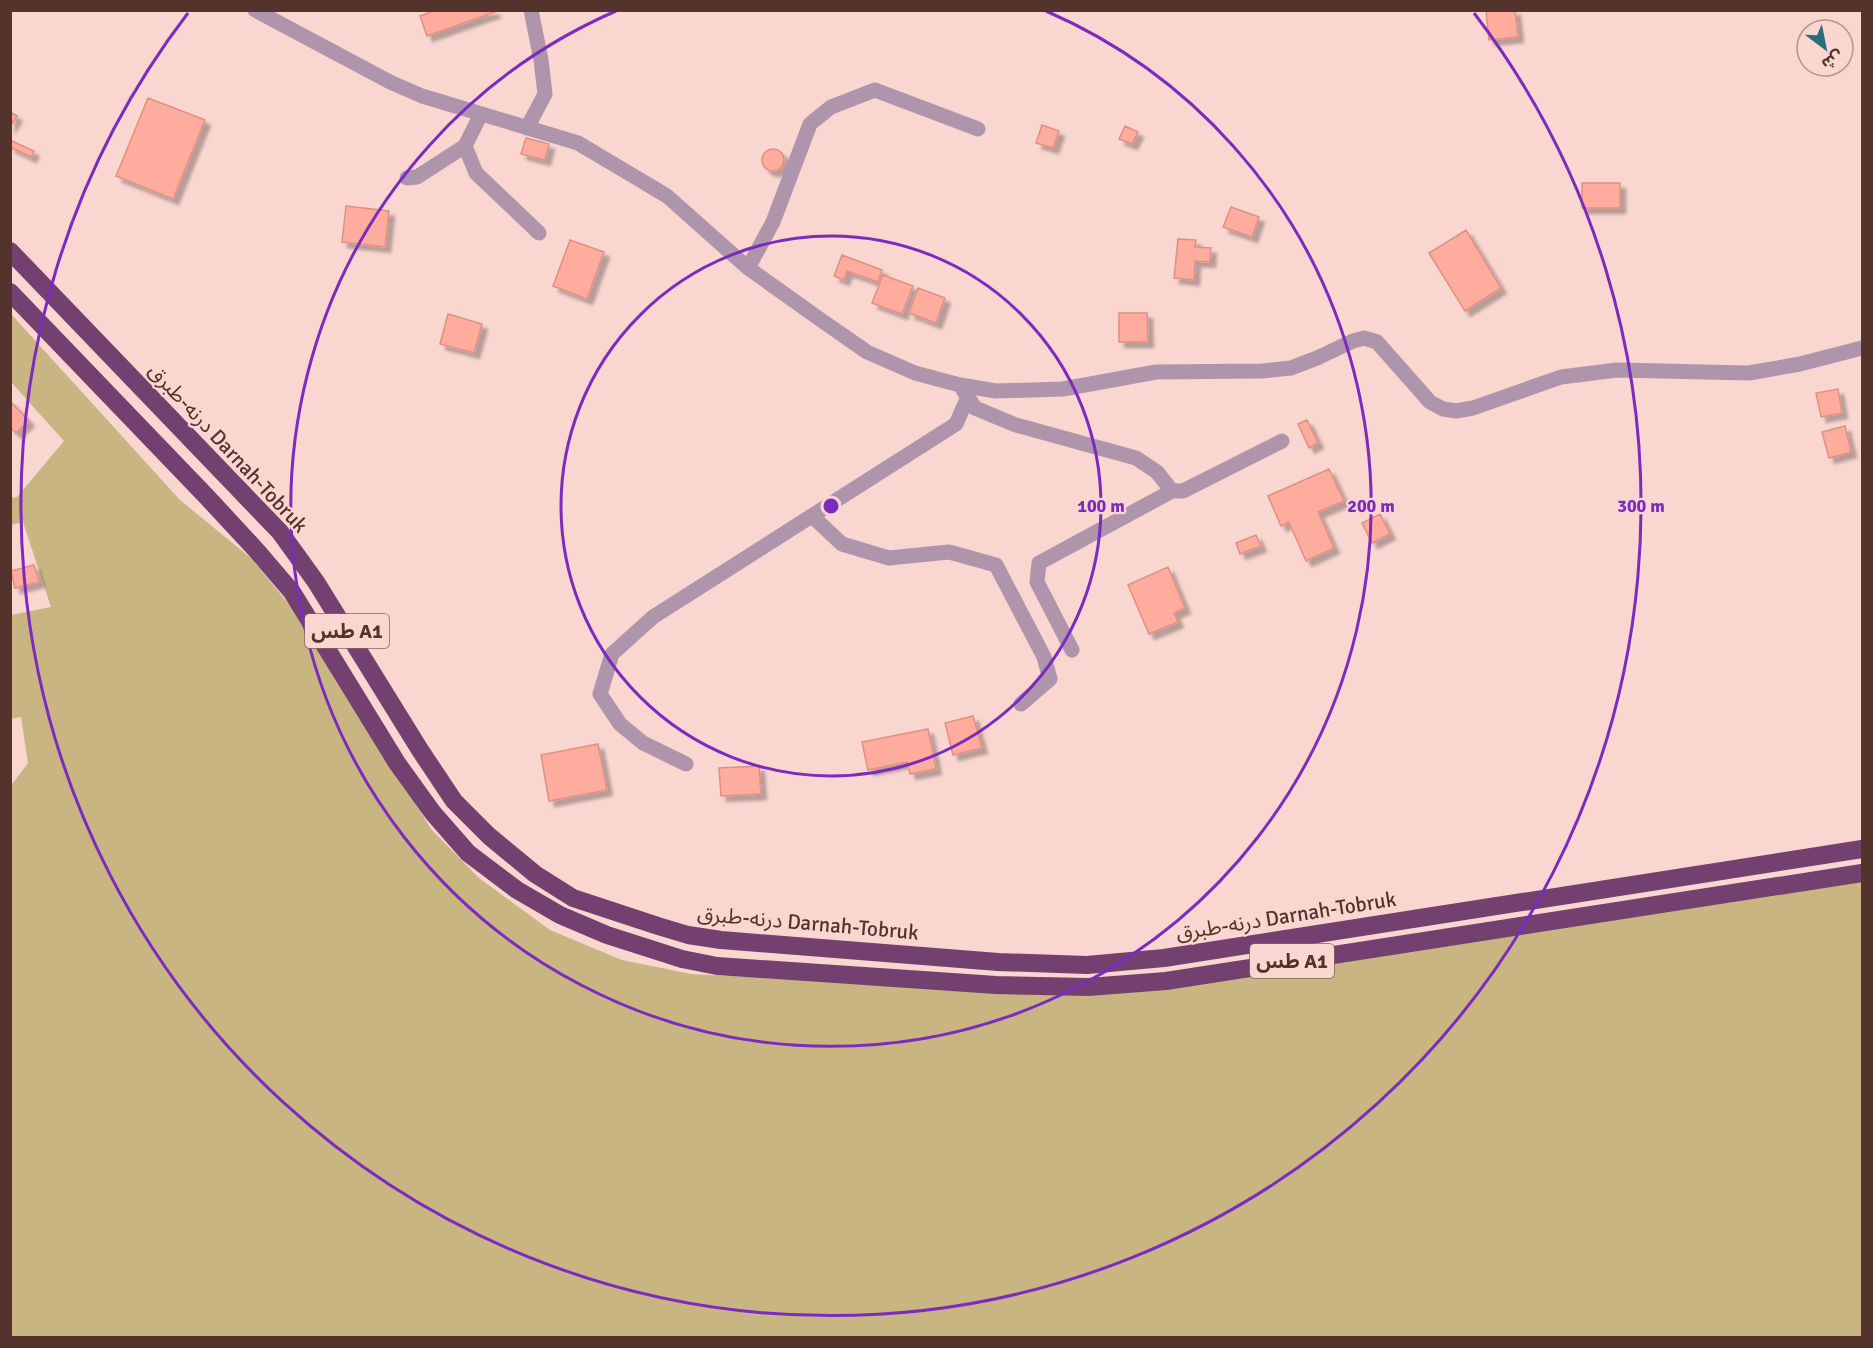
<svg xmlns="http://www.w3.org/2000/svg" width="1873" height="1348" font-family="Signika,'Noto Sans Arabic',sans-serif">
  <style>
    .green { fill: #c8b581 }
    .building { fill: #feac9e; stroke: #e09082; stroke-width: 1.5; filter: url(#shadow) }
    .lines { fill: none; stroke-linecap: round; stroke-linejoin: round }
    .minor { stroke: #af95ac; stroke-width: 15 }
    .highway { stroke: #73406f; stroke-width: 18 }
    .ring { fill: none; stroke: #7b2cbf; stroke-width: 3 }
    .labels { text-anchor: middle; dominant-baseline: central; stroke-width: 4.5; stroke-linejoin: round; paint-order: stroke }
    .shield { fill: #f9d6d0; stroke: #86645e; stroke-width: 1.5 }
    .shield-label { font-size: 20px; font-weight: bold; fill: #54332d }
    .street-label { font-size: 21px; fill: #54332d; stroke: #f9d6d0 }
    .centre { fill: #7b2cbf; stroke: #f9d6d0; stroke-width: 3 }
    .ring-label { font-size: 18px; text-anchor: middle; font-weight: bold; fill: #7b2cbf; stroke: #f9d6d0; stroke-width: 4.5; stroke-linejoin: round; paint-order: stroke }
  </style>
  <defs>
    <filter id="shadow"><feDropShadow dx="5.5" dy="5.5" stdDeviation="1.5" flood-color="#0004"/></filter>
  </defs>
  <rect width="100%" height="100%" fill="#f9d6d0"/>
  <path class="green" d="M11,314L180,500L252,559L309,629L431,829L479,878L550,930L622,960L691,974L1008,990L1129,992L1862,880V1337H11L10,787L28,763L21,717L11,719V615L51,607L23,522L11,525V498L17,497L64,441L11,382Z"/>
  <path class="building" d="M436,10H494L495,12L427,36L420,16Z
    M1486,10H1515L1518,37L1489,40Z
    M148,98L205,120L173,199L116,176Z
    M10,112L17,116L10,127Z
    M1042,125L1059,131L1053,148L1036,143Z
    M1125,126L1138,132L1132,144L1119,139Z
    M526,138L549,144L545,160L521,154Z
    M10,140L34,151L31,157L10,147Z
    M762 160a11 11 0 1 1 22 0a11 11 0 1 1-22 0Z
    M1582,183H1620V208H1582Z
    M346,206L389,211L385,247L342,242Z
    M1231,207L1259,217L1252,237L1223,227Z
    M1466,230L1501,288L1465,311L1429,253Z
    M1178,239L1196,240L1195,247L1211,248L1210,262L1195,261L1194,280L1174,278Z
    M570,240L604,252L587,299L553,286Z
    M842,255L882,270L878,282L847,271L844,280L834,276Z
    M883,275L913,286L902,314L872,303Z
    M918,288L945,298L936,323L909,313Z
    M1119,313H1147L1148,342H1119Z
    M448,314L482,324L474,353L440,344Z
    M1838,389L1842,413L1821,417L1816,393Z
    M10,401L29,421L16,433L10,427Z
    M1307,420L1318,443L1309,448L1298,424Z
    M1845,426L1851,452L1829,458L1822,432Z
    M1329,469L1344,501L1318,512L1334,548L1306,561L1289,522L1281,526L1268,496Z
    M1380,514L1390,534L1372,543L1362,523Z
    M1256,535L1261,546L1240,554L1236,543Z
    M34,565L39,582L15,588L11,571Z
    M1168,567L1185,608L1174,613L1178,622L1149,634L1128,585Z
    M973,716L982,748L953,755L945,723Z
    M928,729L936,769L910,774L907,762L868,770L862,742Z
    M598,744L607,790L549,801L541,755Z
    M759,766L761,794L721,796L719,768Z"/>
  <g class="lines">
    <path class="minor" d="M255,10L390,82L422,96L578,143L667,196L748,268L821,320L867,352L915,373L960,385L996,391L1063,389L1156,372L1262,371L1291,368L1317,358L1353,341L1364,338L1377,342L1430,402L1443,409L1456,411L1473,408L1561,377L1617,370L1749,373L1800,364L1862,348
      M481,114L465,146L476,173L539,233
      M527,128L545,94L541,60L531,10
      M407,178L417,177L465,146
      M748,268L773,222L810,124L831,107L875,90L978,129
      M963,390L975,408L1016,425L1136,458L1157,472L1172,491H1183L1282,441
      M812,516L842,544L889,558L949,552L996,565L1044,657L1050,679L1021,704
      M1072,650L1037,582L1039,563L1172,491
      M686,764L643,743L620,724L600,694L612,654L653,617L956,424L968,397"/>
    <path class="highway" d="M10,251L280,532L316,582L420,750L454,801L489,836L535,874L573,898L658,926L688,935L721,940L998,962L1087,965L1164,958L1862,849
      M10,292L207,497L257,551L292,592L397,763L433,813L468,853L517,890L560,915L607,935L682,959L717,966L996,985L1088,987L1166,981L1862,873"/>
  </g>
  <g class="ring">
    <circle cx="831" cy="506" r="270"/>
    <path d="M1046 11A540 540 0 1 1 616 11"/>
    <path d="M1474 13A810 810 0 1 1 188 13"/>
  </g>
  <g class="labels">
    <g class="shield">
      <rect x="305" y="614" width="84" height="34" rx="4.5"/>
      <rect x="1250" y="944" width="84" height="34" rx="4.5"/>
    </g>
    <g class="shield-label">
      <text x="347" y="631">طس A1</text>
      <text x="1292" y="961">طس A1</text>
    </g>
    <g class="street-label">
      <text transform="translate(228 448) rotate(47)">درنه-طبرق Darnah-Tobruk</text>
      <text transform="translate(1286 916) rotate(-9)">درنه-طبرق Darnah-Tobruk</text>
      <text transform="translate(808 923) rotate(5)">درنه-طبرق Darnah-Tobruk</text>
    </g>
  </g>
  <circle cx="831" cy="506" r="9" class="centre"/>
  <g class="ring-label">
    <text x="1101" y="512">100 m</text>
    <text x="1371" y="512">200 m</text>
    <text x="1641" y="512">300 m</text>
  </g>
  <rect width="1873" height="1348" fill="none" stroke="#54332d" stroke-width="24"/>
  <g transform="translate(1825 48) rotate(148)"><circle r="28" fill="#f9d6d0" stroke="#b7958f" stroke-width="1.5"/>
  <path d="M0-4.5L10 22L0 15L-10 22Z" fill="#276f7b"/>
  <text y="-9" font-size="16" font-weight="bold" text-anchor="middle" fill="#54332d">ش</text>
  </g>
</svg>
